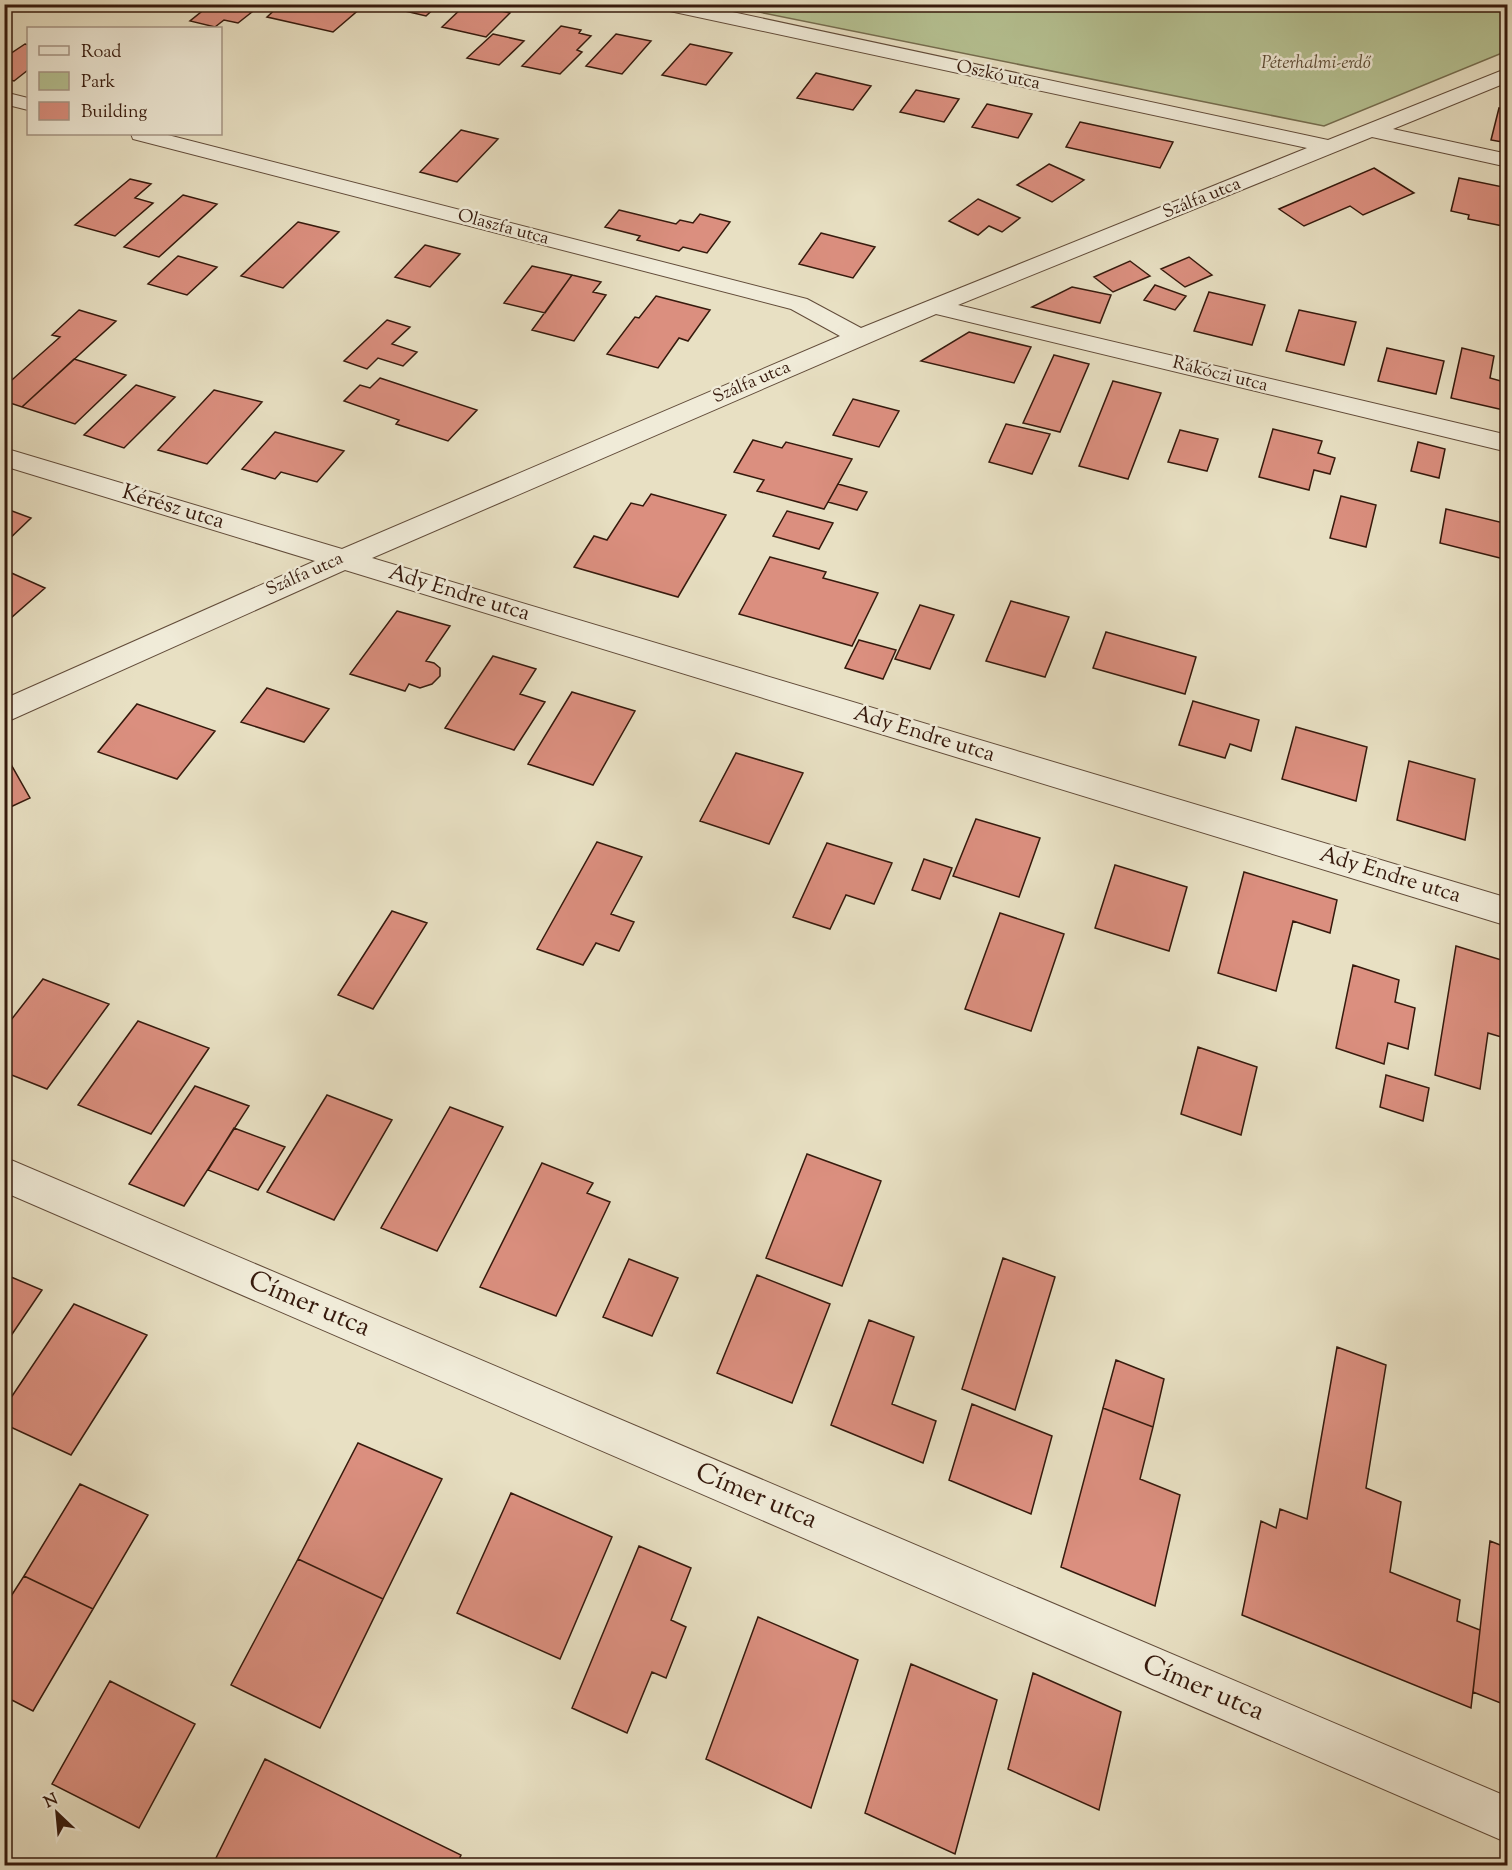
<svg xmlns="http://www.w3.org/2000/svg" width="1512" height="1870" font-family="'Sorts Mill Goudy',serif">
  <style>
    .green { fill: #b6c293; stroke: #766e50; stroke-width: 1.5 }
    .building { fill: #db8f7f; stroke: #361a0d; stroke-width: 1.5 }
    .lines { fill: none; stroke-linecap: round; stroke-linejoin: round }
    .street-casing { stroke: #624c3a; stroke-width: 2 }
    .street { fill: #f0ebd8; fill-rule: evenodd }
    .labels { text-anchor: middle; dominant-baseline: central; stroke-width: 5; stroke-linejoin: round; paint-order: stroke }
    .far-park-label { font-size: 18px; font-style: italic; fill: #5c4c35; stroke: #f0ebd8 }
    .far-street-label { font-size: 18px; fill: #361a0d; stroke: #f0ebd8 }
    .street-label { font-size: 22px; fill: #361a0d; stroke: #f0ebd8 }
    .near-street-label { font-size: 27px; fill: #361a0d; stroke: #f0ebd8 }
  </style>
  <rect width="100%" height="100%" fill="#e8e0c3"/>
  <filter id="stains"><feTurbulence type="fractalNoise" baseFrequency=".00333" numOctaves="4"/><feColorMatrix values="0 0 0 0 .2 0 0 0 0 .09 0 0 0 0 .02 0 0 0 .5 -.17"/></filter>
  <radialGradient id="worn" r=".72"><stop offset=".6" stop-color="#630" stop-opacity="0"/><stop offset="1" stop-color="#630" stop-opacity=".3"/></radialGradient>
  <path class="green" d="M724,5H1507V51L1324,126Z"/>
  <path class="building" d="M211,4H243L238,9L252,12L238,23L224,20L215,27L190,21Z
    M281,4H352L362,7L333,32L267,17Z
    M386,4H439L426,16L384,6Z
    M466,4H471L510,13L486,37L442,27Z
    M561,26L581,30L579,33L591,36L577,50L582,52L560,74L522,66Z
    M493,34L524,41L499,65L467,58Z
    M616,34L651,41L622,74L586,66Z
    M25,44L28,45V70L14,81L4,78V58Z
    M690,44L732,53L706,85L662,75Z
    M816,73L871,86L853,110L797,98Z
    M916,90L959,99L944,122L900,112Z
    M987,104L1032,114L1018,138L972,127Z
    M1499,108L1508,110V143L1491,140Z
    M1080,122L1173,142L1160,168L1066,147Z
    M461,130L498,139L457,182L420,172Z
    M1049,164L1084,180L1052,202L1017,185Z
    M1374,168L1414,193L1363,215L1350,206L1304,226L1279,209Z
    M1459,178L1508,188V227L1468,219L1469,215L1451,211Z
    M130,179L151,184L135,198L153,203L115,236L75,225Z
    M183,195L217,204L159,257L124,247Z
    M978,199L1020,218L1002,232L989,226L978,235L949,221Z
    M619,210L676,224L680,220L693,223L700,214L730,222L707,253L683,247L679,251L637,240L640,236L605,227Z
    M298,222L339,232L283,288L241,276Z
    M821,233L875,247L853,278L799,264Z
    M425,245L460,254L430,287L395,277Z
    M178,256L217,267L187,295L148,284Z
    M1189,257L1212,275L1185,287L1161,269Z
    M1130,261L1150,276L1113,292L1094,277Z
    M532,266L572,275L545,313L504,303Z
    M572,275L601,282L593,292L606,295L574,341L532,330Z
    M1155,285L1186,296L1175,310L1144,300Z
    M1072,287L1111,295L1100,323L1032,307Z
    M1209,292L1265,305L1252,345L1194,331Z
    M656,296L710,310L688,341L679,338L658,368L607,354L635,317L639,318Z
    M79,310L116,321L22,407L4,401V387L60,337L52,335Z
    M1299,310L1356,322L1344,365L1286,351Z
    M387,320L410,327L392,344L417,352L403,366L378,358L367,369L344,361Z
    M969,332L1031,347L1014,383L921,361Z
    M1387,348L1444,361L1436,394L1378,381Z
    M1462,348L1494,356L1490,378L1508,383V411L1451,398Z
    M1054,355L1089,364L1060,432L1023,423Z
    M74,359L126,375L75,424L22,407Z
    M380,378L477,410L448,441L396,424L399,420L344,401L360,385L370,388Z
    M1113,381L1161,393L1128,479L1079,466Z
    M136,385L175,397L124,448L84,435Z
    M214,390L262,402L207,464L158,450Z
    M853,399L899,411L879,447L833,435Z
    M1006,424L1050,434L1032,474L989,462Z
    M1273,429L1322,441L1318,453L1335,458L1330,474L1314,470L1309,490L1259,477Z
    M1180,430L1218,439L1207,471L1168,462Z
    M275,432L344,451L317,482L281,472L275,479L242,469Z
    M753,440L782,448L786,442L852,459L824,509L757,491L764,480L734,472Z
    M1418,442L1445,449L1439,478L1411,471Z
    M838,484L867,492L857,510L828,502Z
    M651,494L726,515L678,597L574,567L594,536L607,540L631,503L643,506Z
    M1341,496L1376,505L1366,547L1330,538Z
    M4,508L31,518L4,544Z
    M1446,509L1508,524V560L1440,543Z
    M787,511L833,523L819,549L773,536Z
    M770,557L826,572L823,578L878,593L852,646L739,614Z
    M7,571L45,588L4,624V573Z
    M1011,601L1069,617L1045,677L986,661Z
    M920,605L954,615L930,669L895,659Z
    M397,611L450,626L426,661L434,663L440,668V676L432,684L420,688L409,684L405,691L350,674Z
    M1106,632L1196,657L1185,694L1093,668Z
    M859,640L896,650L883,679L845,668Z
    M493,656L536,669L520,694L545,702L514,750L445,728Z
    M267,688L329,709L304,742L241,722Z
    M572,692L635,711L593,785L528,764Z
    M1193,701L1259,720L1251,751L1230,744L1225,758L1179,745Z
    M137,704L215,731L177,779L98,752Z
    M1296,727L1367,747L1356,801L1282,779Z
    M4,752L30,798L4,810Z
    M736,753L803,773L769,844L700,821Z
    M1409,761L1475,779L1465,840L1397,820Z
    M976,819L1040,838L1019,897L953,876Z
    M597,842L642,857L611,914L634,922L619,951L596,943L583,965L537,949Z
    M827,843L892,863L874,904L846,895L830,929L793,917Z
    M924,859L952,868L940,899L912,890Z
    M1115,865L1187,887L1169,951L1095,928Z
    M1244,872L1337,900L1330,933L1293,921L1276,991L1218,973Z
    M392,911L427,923L373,1009L338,995Z
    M1000,913L1064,934L1031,1031L965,1009Z
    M1456,946L1508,962V1039L1488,1033L1480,1089L1435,1075Z
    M1353,965L1399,980L1395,1002L1415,1008L1408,1049L1388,1043L1384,1064L1336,1048Z
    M43,979L109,1004L47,1089L4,1072V1029Z
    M138,1021L209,1048L151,1134L78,1105Z
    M1198,1047L1257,1067L1241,1135L1181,1114Z
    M1386,1075L1429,1088L1423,1121L1380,1107Z
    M195,1086L249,1106L184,1206L129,1184Z
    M327,1095L392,1120L334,1220L267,1192Z
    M450,1107L503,1127L437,1251L381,1228Z
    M234,1128L285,1147L258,1190L208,1170Z
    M807,1154L881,1181L842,1286L766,1258Z
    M542,1163L593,1183L587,1193L610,1202L556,1316L480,1287Z
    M1003,1258L1055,1277L1015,1410L962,1389Z
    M629,1259L678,1278L652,1336L603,1317Z
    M4,1274L42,1290L4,1346Z
    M757,1275L830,1304L792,1403L717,1373Z
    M74,1304L147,1335L71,1455L4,1424V1408Z
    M869,1320L914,1337L892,1404L936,1421L923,1463L831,1425Z
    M1337,1347L1386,1365L1366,1488L1401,1502L1390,1572L1460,1600L1457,1621L1480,1630L1471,1708L1242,1615L1261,1521L1276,1528L1280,1509L1307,1519Z
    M1116,1360L1164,1379L1153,1427L1103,1408Z
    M972,1404L1052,1436L1031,1514L949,1480Z
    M1103,1408L1153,1427L1140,1479L1180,1495L1155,1606L1061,1567Z
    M358,1443L442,1479L383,1599L298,1559Z
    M80,1484L148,1515L93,1609L24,1576Z
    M511,1493L612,1537L560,1659L457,1613Z
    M1490,1541L1508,1548V1706L1473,1692Z
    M639,1546L691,1568L671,1620L686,1627L666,1678L652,1672L627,1733L572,1708Z
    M298,1559L383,1599L320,1728L231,1685Z
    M24,1576L93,1609L33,1711L4,1696V1607Z
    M758,1617L858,1660L811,1808L706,1759Z
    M911,1664L997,1700L955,1854L865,1813Z
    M1033,1673L1121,1712L1099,1810L1008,1769Z
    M110,1681L195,1724L139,1828L52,1784Z
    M265,1759L461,1855L456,1866H212Z"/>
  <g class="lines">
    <g class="street-casing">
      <path id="street" d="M656,4H695L1328,140L1508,68V82L1393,129L1508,154V167L1372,137L958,305L1508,435V452L936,314L372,558L1508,898V926L345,570L4,723V699L315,561L4,466V448L342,549L840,336L791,309L133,139L131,134H164L807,299L861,328L1307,148L665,10L658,8Z
        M4,92L28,98V110L4,104Z
        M4,1157L1508,1797V1843L4,1192Z"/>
    </g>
    <use href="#street" class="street"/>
  </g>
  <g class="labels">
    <g class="far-park-label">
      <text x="1316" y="64">Péterhalmi-erdő</text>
    </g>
    <g class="far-street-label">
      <text transform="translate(998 76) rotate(12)">Oszkó utca</text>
      <text transform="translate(1202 199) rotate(-22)">Szálfa utca</text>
      <text transform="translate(503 228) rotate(15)">Olaszfa utca</text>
      <text transform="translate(1220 375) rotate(14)">Rákóczi utca</text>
      <text transform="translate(752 383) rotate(-23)">Szálfa utca</text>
      <text transform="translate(305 575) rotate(-24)">Szálfa utca</text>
    </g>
    <g class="street-label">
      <text transform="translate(173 508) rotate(17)">Kérész utca</text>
      <text transform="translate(459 594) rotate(17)">Ady Endre utca</text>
      <text transform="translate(924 735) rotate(17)">Ady Endre utca</text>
      <text transform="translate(1390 876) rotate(17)">Ady Endre utca</text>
    </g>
    <g class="near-street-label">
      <text transform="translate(309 1305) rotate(23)">Címer utca</text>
      <text transform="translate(756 1497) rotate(23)">Címer utca</text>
      <text transform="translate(1203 1689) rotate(23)">Címer utca</text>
    </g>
  </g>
  <rect width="1512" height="1870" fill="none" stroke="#e8e0c3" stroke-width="24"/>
  <rect x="6" y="6" width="1500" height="1858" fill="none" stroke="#361a0d" stroke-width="3"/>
  <rect x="12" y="12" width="1488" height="1846" fill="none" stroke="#361a0d" stroke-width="1.5"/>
  <rect x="27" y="27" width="195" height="108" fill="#f0ebd8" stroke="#a69787" stroke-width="1.5"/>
  <rect x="39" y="46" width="30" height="9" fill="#f0ebd8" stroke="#a69787" stroke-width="1.5"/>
  <text x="81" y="57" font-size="18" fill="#361a0d">Road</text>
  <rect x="39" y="72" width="30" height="18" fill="#b6c293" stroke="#a69787" stroke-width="1.5"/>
  <text x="81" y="87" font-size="18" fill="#361a0d">Park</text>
  <rect x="39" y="102" width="30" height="18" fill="#db8f7f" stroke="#a69787" stroke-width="1.5"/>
  <text x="81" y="117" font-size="18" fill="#361a0d">Building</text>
  <g transform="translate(57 1813) rotate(334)" stroke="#f0ebd8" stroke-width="4.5" paint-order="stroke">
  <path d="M0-4.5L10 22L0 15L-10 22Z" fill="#361a0d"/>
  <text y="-9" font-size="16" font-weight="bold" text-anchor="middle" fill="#361a0d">N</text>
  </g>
  <rect width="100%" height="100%" filter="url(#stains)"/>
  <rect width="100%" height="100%" fill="url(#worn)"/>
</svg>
